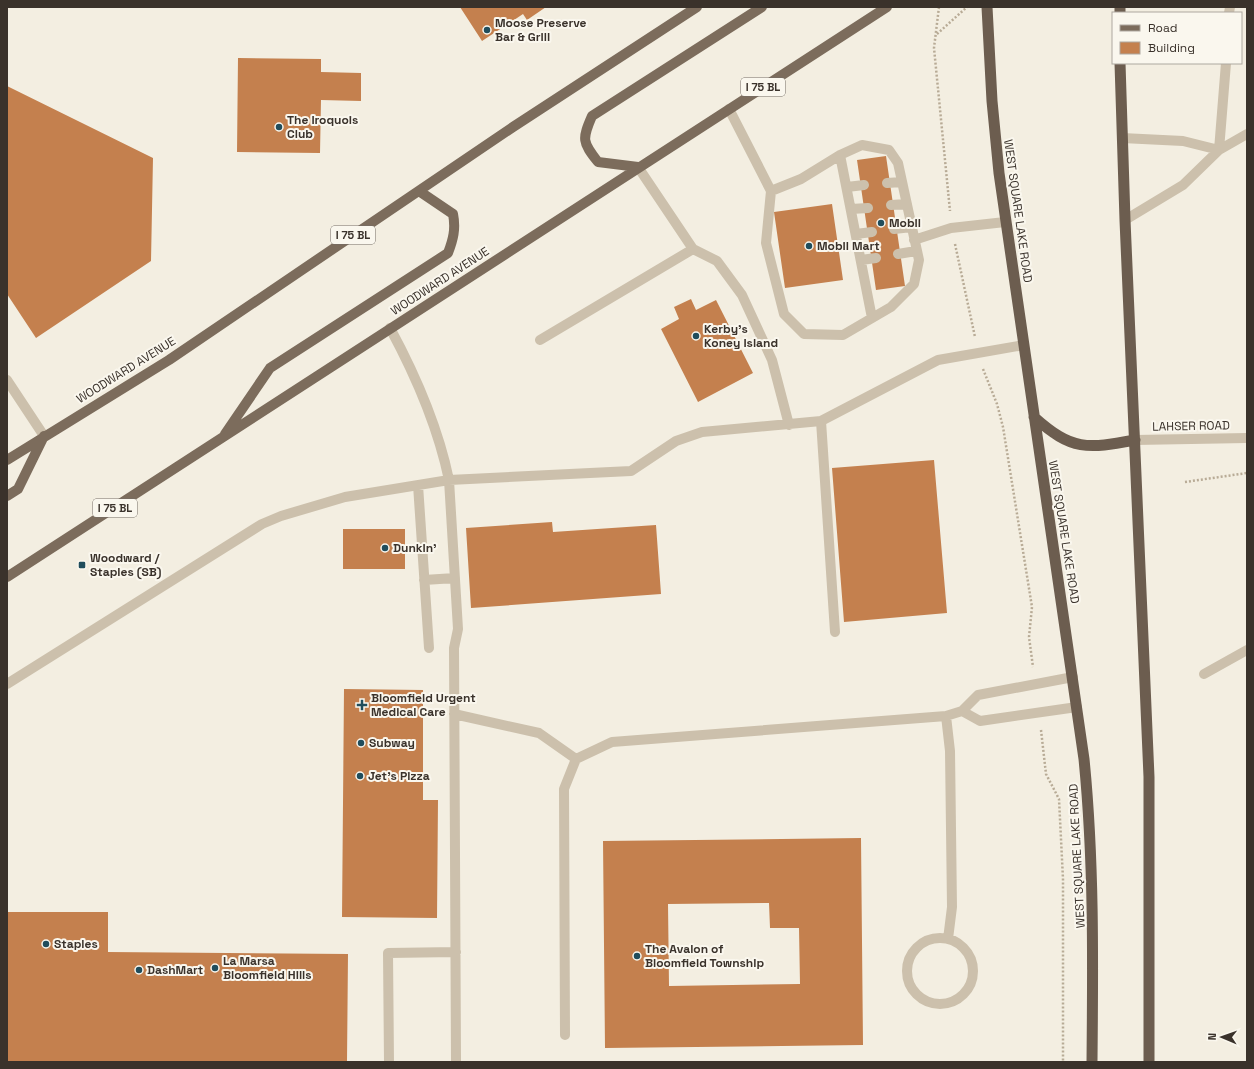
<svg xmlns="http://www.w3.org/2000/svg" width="1254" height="1069" font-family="'Space Grotesk',sans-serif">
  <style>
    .building { fill: #c4804e; fill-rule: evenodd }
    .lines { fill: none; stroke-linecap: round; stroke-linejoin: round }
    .path { stroke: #b8ab96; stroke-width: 2.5; stroke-dasharray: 2 2; stroke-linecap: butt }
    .service { stroke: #ccc0ac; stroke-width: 10 }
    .minor { stroke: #ccc0ac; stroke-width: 10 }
    .tertiary { stroke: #ccc0ac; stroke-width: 10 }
    .primary { stroke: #7c6c5c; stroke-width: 10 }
    .trunk { stroke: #6c5d4f; stroke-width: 11 }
    .poi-dot { fill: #204d5c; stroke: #faf7ee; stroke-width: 1.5 }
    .labels { text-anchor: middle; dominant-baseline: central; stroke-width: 4; stroke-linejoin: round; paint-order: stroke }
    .shield { fill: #faf7ee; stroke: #746d66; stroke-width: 1 }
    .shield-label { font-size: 11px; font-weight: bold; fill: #3a322b }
    .poi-label { font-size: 12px; font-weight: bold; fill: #3a322b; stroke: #faf7ee; text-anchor: start }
    .street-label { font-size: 12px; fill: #3a322b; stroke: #faf7ee }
  </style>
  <rect width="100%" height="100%" fill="#f3eee1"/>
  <path class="building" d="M460,7H546L527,20L523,14L482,41Z
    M238,58L321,59V72L361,73V101L321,100L320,153L237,152Z
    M7,86L153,158L151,261L36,338L7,294Z
    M886,156L905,286L876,290L857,160Z
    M832,204L843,280L785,288L774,212Z
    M691,299L696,310L716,300L753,373L698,402L661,329L679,319L674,307Z
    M934,460L947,613L844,622L832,468Z
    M552,522L553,532L656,525L661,594L471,608L466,528Z
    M343,529H405V569H343Z
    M344,689L423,690V800H438L437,918L342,917Z
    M861,838L863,1045L605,1048L603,841ZM769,903L770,928H799L800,984L669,986L668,904Z
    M7,912H108V952L348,954L347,1062H7Z"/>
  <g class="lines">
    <path class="path" d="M939,7L934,48L950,211
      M937,34L967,7
      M955,244L975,337
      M983,369L997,404L1003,427L1032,607L1029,637L1033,667
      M1185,482L1247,473
      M1041,730L1046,774L1059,799L1063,879V1062"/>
    <path class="service" d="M1229,13L1230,7
      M729,109L771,191L766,243L784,314L804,334L843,335L891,307L914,284L919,260L898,163L889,150L862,145L840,155L801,179L771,191
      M1122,138L1183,141L1219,150
      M1219,150L1226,63
      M840,155L872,318
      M887,183L902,182
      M847,187L864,185
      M891,205L907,204
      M851,209L868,208
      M1125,220L1183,185L1219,150L1247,134
      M894,229L912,227
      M856,234L872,232
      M914,240L951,228L1005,222
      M693,249L717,261L742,295L772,360L789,425
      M898,254L916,251
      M861,260L876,258
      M390,328C416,376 438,427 449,480L458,629L454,648L456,1062
      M540,340L693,249L638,167
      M821,421L835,632
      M418,485L429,648
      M424,580L455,578
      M7,684L262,524L281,516L345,497L449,480L631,471L676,441L702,432L821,421L938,360L1024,345
      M962,711L980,721L1077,707
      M454,714L539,733L576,759L612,742L946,716L962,711L978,695L1073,677
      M946,716L950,751L952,907L948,939
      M907 971a33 33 0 1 1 66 0a33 33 0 1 1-66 0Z
      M565,1035L564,789L576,759
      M389,1062L388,953L456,952"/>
    <path class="minor" d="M7,380L44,436
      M1204,674L1247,650"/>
    <path class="tertiary" d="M1135,440L1247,438"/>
    <path class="primary" d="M638,167L598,162C582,142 582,139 592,116L762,7
      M225,434L270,368L448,253C453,240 456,229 453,214L419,191
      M7,460L169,360L513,127L697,7
      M7,496L18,489L44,436
      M7,577L887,7"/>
    <path class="trunk" d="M987,7L992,101L999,173L1084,759C1094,860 1093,961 1092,1062
      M1120,13V7
      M1120,63L1125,220L1149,777V1062
      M1034,417C1072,451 1087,449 1135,440"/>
  </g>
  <g class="poi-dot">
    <circle cx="487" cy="30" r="4"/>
    <circle cx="279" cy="127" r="4"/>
    <circle cx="881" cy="223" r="4"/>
    <circle cx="809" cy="246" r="4"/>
    <circle cx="696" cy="336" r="4"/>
    <circle cx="385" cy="548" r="4"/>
    <rect x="78" y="561" width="8" height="8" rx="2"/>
    <path d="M360 699h4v4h4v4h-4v4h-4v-4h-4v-4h4z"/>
    <circle cx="361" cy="743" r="4"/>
    <circle cx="360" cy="776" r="4"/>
    <circle cx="46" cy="944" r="4"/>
    <circle cx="637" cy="956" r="4"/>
    <circle cx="215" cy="968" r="4"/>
    <circle cx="139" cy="970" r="4"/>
  </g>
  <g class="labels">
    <g class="shield">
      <rect x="741" y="78" width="44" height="18" rx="3"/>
      <rect x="331" y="226" width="44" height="18" rx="3"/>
      <rect x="93" y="499" width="44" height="18" rx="3"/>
    </g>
    <g class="shield-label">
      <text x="763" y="87">I 75 BL</text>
      <text x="353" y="235">I 75 BL</text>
      <text x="115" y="508">I 75 BL</text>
    </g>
    <g class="poi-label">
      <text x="495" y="23">Moose Preserve<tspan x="495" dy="14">Bar &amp; Grill</tspan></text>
      <text x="287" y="120">The Iroquois<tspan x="287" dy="14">Club</tspan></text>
      <text x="889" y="223">Mobil</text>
      <text x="817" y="246">Mobil Mart</text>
      <text x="704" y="329">Kerby's<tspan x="704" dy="14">Koney Island</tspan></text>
      <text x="393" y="548">Dunkin'</text>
      <text x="90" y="558">Woodward /<tspan x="90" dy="14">Staples (SB)</tspan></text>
      <text x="371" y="698">Bloomfield Urgent<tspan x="371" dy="14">Medical Care</tspan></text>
      <text x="369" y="743">Subway</text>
      <text x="368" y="776">Jet's Pizza</text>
      <text x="54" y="944">Staples</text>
      <text x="645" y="949">The Avalon of<tspan x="645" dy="14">Bloomfield Township</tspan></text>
      <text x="223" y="961">La Marsa<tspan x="223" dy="14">Bloomfield Hills</tspan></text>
      <text x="147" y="970">DashMart</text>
    </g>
    <g class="street-label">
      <text transform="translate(1018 211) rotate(82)">WEST SQUARE LAKE ROAD</text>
      <text transform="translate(440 281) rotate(-33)">WOODWARD AVENUE</text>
      <text transform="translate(126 370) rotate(-32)">WOODWARD AVENUE</text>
      <text transform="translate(1191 426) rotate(-1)">LAHSER ROAD</text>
      <text transform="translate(1064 532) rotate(81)">WEST SQUARE LAKE ROAD</text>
      <text transform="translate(1077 856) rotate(-93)">WEST SQUARE LAKE ROAD</text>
    </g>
  </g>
  <rect width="1254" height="1069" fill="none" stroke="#3a322b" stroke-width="16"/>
  <rect x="1112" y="12" width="130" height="52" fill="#faf7ee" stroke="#ada8a0"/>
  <rect x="1120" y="25" width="20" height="6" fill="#7c6c5c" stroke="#ada8a0"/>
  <text x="1148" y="32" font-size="12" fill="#3a322b">Road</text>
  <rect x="1120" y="42" width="20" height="12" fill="#c4804e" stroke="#ada8a0"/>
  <text x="1148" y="52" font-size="12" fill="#3a322b">Building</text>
  <g transform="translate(1222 1037) rotate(272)" stroke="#faf7ee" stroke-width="3" paint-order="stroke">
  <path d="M0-3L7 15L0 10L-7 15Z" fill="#3a322b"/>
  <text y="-6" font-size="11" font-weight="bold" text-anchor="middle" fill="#3a322b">N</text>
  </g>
</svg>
